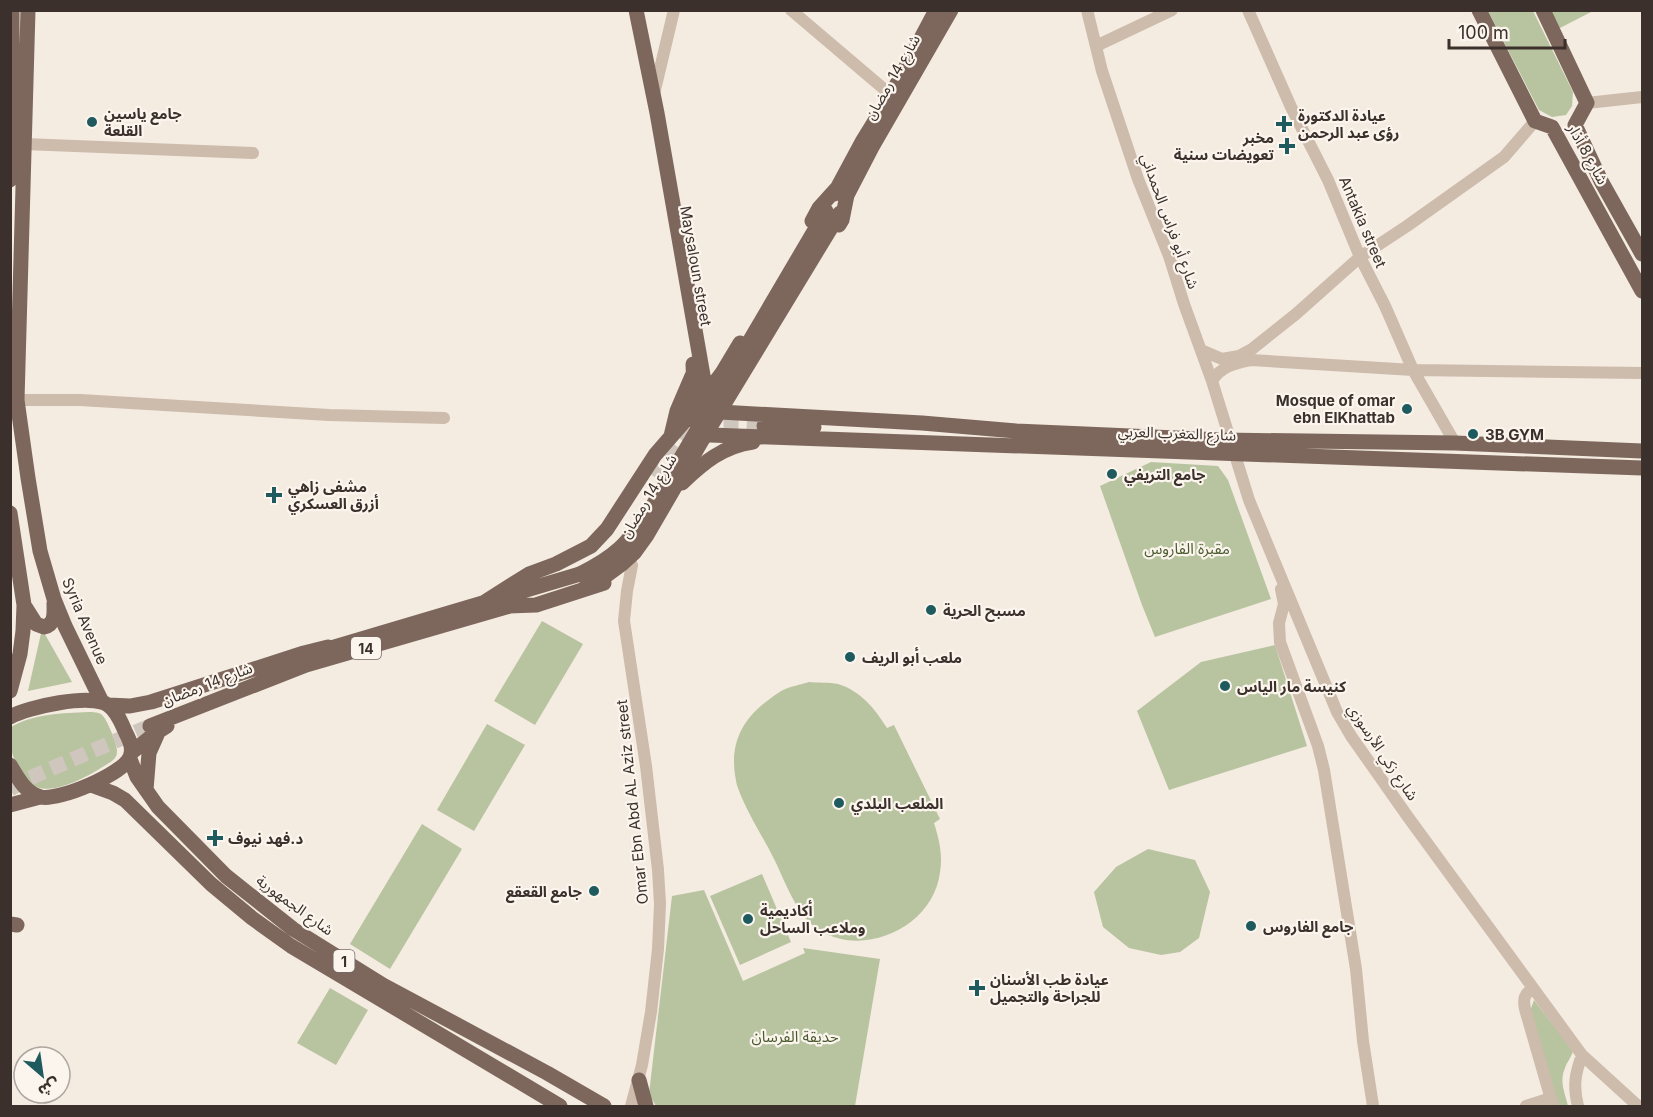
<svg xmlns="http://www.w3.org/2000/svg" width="1653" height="1117" font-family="Inter,'Noto Sans Arabic',sans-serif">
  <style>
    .green { fill: #b8c4a0 }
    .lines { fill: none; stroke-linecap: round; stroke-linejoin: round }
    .major-tunnel { stroke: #cfc6bd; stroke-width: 15; stroke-dasharray: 15 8; stroke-linecap: butt }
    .minor { stroke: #cdbbac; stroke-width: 12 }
    .major { stroke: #7d675c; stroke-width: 15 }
    .major-bridge { stroke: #7d675c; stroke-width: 15 }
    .poi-dot { fill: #1f5a5e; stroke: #fbf5ee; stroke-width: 2 }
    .labels { text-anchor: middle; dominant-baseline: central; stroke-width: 4.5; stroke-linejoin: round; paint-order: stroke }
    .shield { fill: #fbf5ee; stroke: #756b66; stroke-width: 1.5 }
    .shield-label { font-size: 14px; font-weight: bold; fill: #3b302b }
    .street-label { font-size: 15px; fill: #3b302b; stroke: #fbf5ee }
    .poi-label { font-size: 15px; font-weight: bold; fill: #3b302b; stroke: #fbf5ee; text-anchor: start }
    .park-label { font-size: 15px; fill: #4a5a2e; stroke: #fbf5ee }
  </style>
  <rect width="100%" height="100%" fill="#f4ebe1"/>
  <path class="green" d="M1488,11H1533L1573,92L1572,106L1566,115L1552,117L1539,110Z
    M1550,11H1593L1558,29Z
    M1151,462L1218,466L1228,480L1271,599L1155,637L1142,605L1100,486Z
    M542,621L583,644L535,725L494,701Z
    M42,629L72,682L28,691Z
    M1275,645L1307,746L1169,790L1137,711L1201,662Z
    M809,682C818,683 829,682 838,684C861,691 875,709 887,728L894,725L940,819L934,823C939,839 943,855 940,872C934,925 868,957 822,932C796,917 786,882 773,857C762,835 746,811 738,788C736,784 736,779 735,775C730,741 744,717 771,698C775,695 779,692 783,690C791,686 800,685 809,682Z
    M88,712C93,712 99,712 102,715C107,719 118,746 117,752C117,756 115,758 112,761C95,772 50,801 30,783C27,780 25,775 22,771C9,753 11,749 11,727C33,714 63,713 88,712Z
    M487,724L525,745L474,831L437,810Z
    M422,824L462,849L390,969L350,944Z
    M1148,849L1195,860L1210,892L1199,938L1180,952L1161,955L1129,948L1103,927L1094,892L1116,867Z
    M762,874L791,942L740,965L710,896Z
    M704,890L743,981L805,953L803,948L880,959L855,1106H656L649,1094L672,896Z
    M330,988L368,1010L336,1065L297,1043Z
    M1534,1000L1573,1051C1571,1058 1567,1062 1565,1068C1559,1082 1565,1093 1568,1106H1558L1530,1011Z"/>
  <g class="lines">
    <path class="major-tunnel" d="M653,476C662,464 671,450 682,439C704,419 737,425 764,426
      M10,789L25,780L150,726"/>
    <path class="minor" d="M791,10L891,95
      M1087,10L1102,71L1138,179L1169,256L1184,304L1212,381L1249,500L1337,712L1351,736L1408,817L1582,1055L1638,1106
      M1248,10L1291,107L1328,180L1360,257L1385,306L1413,370L1455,443
      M1096,46L1172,10
      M654,94L674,10
      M1587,103L1642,97
      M24,144L253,153
      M1201,350L1222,359L1239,356L1252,349L1296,314L1360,257L1407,226L1504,157L1535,121
      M1212,381C1220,367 1235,363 1251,360L1413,370L1642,373
      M17,400H80L329,415L444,418
      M1281,589L1284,604L1279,623L1280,642L1318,746L1324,770L1356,969L1363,1041L1373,1106
      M1533,988C1524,994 1523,999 1525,1009L1553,1106
      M631,1106L642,1065L651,1012L658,949L660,904L658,870L646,766L624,621L627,591L632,565
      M1526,1106L1551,1098
      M1578,1106C1573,1086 1575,1074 1582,1055"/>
    <path class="major" d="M28,10L17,400L28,478L40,551L54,599L65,626L102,702
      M636,10L657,113L707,398L712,407L720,412L922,423L1016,431L1222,440L1455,443L1642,451
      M1479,10L1535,121L1552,127L1642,291
      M1543,10L1587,103L1575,125L1601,181L1642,254
      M10,180L12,145V10
      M834,194L862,142L891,95L936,10
      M845,199L872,147L951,10
      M812,221L819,208L838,187
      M839,225L842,220L848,190
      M693,364L695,419C699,428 702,431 710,435L1642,468
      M764,426L814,427
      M671,436L677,411L692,376
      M682,483C703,463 723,446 753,442
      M10,513L24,605L23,631L20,654L10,691
      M483,603L529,574L556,564L591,546L607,529L655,455L695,409L722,373L740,343
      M24,605L36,624L44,627C56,624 54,613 54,603
      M508,606L536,605L604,583
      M321,651L580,574
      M108,705L130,706L151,702L304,653L328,647
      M10,717C27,707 92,693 108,705C117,711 121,722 125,731C129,739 134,748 130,757C123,774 59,801 41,797C25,793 18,778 10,765
      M150,726L306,665L517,604
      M131,753L153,735L167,726
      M130,759L137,777L158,807L226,876L293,929L383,985L547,1073L604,1106
      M91,785L113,793L125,800L211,884L252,918L291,946L560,1106
      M146,790L149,753L157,735
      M10,805L40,797
      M10,924L17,925
      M639,1080L646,1106"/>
    <path class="major-bridge" d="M580,574C616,556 626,545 649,512L826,211
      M587,583L607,575L622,564L634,553L647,535L701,442L840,213"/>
  </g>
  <g class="poi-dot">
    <circle cx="92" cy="122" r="6"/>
    <path d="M1281 115h6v6h6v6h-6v6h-6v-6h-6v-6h6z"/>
    <path d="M1284 137h6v6h6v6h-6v6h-6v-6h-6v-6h6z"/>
    <circle cx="1407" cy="409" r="6"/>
    <circle cx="1473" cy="434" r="6"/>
    <circle cx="1112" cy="474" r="6"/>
    <path d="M271 486h6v6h6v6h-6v6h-6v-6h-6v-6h6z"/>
    <circle cx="931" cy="610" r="6"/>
    <circle cx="850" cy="657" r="6"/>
    <circle cx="1225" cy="686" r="6"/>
    <circle cx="839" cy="803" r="6"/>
    <path d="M212 829h6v6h6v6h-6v6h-6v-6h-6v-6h6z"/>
    <circle cx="594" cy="891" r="6"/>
    <circle cx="748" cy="919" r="6"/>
    <circle cx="1251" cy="926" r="6"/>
    <path d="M974 979h6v6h6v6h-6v6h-6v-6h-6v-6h6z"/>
  </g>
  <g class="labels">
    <g class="shield">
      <rect x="351" y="637" width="30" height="22" rx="4.5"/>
      <rect x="333.5" y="950" width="21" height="22" rx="4.5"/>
    </g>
    <g class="shield-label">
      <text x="366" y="648">14</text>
      <text x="344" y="961">1</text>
    </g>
    <g class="street-label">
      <text transform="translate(892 77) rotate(-60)">شارع 14 رمضان</text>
      <text transform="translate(1588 154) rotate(61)">شارع 8 أذار</text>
      <text transform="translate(1170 221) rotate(70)">شارع أبو فراس الحمداني</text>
      <text transform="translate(1363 222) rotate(67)">Antakia street</text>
      <text transform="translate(696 266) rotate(80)">Maysaloun street</text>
      <text transform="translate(1177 433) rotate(2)">شارع المغرب العربي</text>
      <text transform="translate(648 496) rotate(-59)">شارع 14 رمضان</text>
      <text transform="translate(85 621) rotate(67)">Syria Avenue</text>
      <text transform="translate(207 684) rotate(-21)">شارع 14 رمضان</text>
      <text transform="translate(1383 752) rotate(56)">شارع زكي الأرسوزي</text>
      <text transform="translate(632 802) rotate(-96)">Omar Ebn Abd AL Aziz street</text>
      <text transform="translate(295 905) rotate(36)">شارع الجمهورية</text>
    </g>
    <g class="poi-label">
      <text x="104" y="113">جامع ياسين<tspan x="104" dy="17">القلعة</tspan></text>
      <text x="1298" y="115">عيادة الدكتورة<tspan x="1298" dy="17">رؤى عبد الرحمن</tspan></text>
      <text x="1274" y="137" text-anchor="end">مخبر<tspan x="1274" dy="17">تعويضات سنية</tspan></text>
      <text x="1395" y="400" text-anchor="end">Mosque of omar<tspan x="1395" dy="17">ebn ElKhattab</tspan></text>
      <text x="1485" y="434">3B GYM</text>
      <text x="1124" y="474">جامع التريفي</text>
      <text x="288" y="486">مشفى زاهي<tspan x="288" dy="17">أزرق العسكري</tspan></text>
      <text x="943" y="610">مسبح الحرية</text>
      <text x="862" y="657">ملعب أبو الريف</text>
      <text x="1237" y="686">كنيسة مار الياس</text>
      <text x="851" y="803">الملعب البلدي</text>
      <text x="228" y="838">د.فهد نيوف</text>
      <text x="582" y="891" text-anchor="end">جامع القعقع</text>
      <text x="760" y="910">أكاديمية<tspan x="760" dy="17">وملاعب الساحل</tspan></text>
      <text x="1263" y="926">جامع الفاروس</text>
      <text x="990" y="979">عيادة طب الأسنان<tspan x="990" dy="17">للجراحة والتجميل</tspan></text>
    </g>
    <g class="park-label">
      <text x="1187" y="548">مقبرة الفاروس</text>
      <text x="795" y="1036">حديقة الفرسان</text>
    </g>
  </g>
  <rect width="1653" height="1117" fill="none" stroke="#3b302b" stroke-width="24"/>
  <g transform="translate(42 1075) rotate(151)"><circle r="28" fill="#fbf5ee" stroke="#aea6a0" stroke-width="1.5"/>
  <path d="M0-4.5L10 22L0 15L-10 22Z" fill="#1f5a5e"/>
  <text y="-9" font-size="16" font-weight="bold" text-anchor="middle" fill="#3b302b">ش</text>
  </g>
  <path d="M1449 39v9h116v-9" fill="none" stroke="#3b302b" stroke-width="3"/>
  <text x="1458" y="39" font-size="18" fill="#3b302b" stroke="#fbf5ee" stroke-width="4.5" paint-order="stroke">100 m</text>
</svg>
